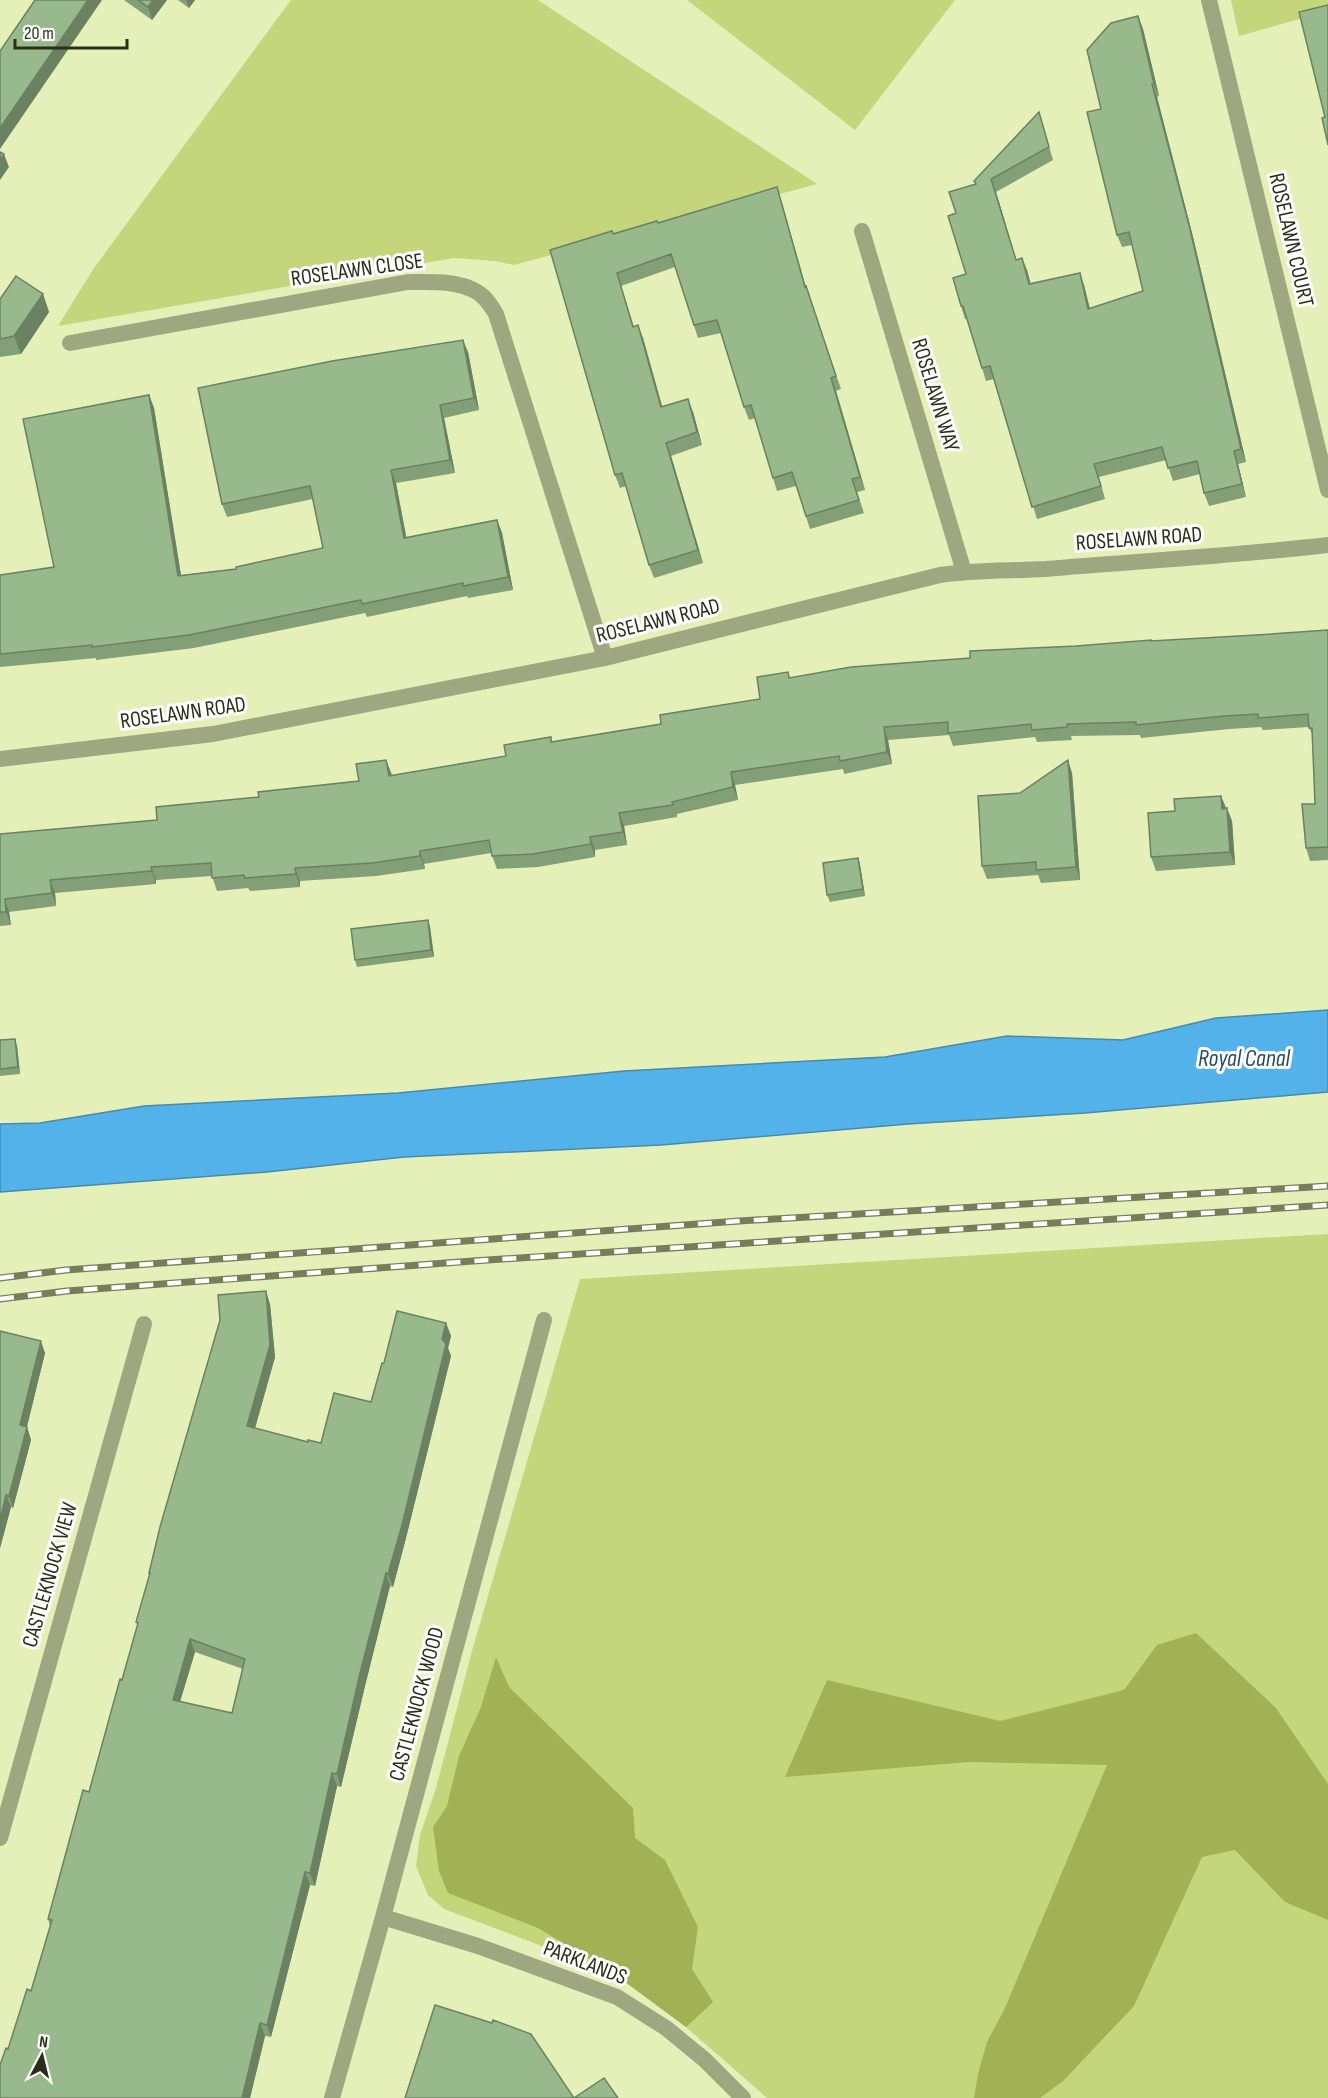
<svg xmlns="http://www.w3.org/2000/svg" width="1328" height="2098" font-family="'Sofia Sans Condensed',sans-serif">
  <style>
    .green { fill: #c4d57b }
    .forest { fill: #a1b154 }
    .water { fill: #53b2ea; stroke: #478aab; stroke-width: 1.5 }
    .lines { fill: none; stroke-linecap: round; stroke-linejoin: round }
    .minor { stroke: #9fa781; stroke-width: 16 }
    .rail-casing { stroke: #767d59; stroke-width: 7 }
    .rail { stroke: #fff; stroke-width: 4.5; stroke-dasharray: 14; stroke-linecap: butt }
    .wall { fill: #839f78; fill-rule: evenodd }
    .shaded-wall { fill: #6a8262 }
    .building { fill: #98b98c; stroke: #6a8262; stroke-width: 1.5; fill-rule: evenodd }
    .labels { text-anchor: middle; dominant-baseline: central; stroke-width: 6; stroke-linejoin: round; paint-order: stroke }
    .street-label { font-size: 22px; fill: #2a2e18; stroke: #fff }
    .water-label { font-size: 24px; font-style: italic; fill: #264d65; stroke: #fff }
  </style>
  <rect width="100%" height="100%" fill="#e5f0b9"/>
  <path class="green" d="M291,0H538L817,184L514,265L495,261L454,258L58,326L94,268Z
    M687,0H955L855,130Z
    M1231,0H1328V11L1239,36Z
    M1328,1234V2098H767L686,2027L613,1973L444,1909L428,1895L416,1866L420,1835L436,1788L472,1651L580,1279Z"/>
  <path class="forest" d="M1196,1633L1276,1708L1328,1784V1920L1285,1902L1235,1850L1202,1857L1134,2006L1063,2081L1040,2098H974L978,2074L987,2042L1005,2008L1107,1765L969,1762L785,1777L827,1680L1000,1721L1124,1690L1157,1645Z
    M496,1657L509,1687L633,1808L635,1838L665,1860L698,1927L692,1969L713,2002L686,2027L613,1973L538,1928L448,1893L439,1871L433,1827L447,1806L459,1756L481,1707Z"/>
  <path class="water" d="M1328,1010V1092L1085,1113L908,1124L661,1145L404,1157L267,1172L0,1192V1124L40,1123L144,1106L398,1093L624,1071L885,1057L1007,1036L1123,1040L1216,1018Z"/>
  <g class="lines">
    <path class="minor" d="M1209,0L1328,490
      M862,231L964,572
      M70,343L408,282C430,282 458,280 477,292C486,297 491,306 496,314L605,658
      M0,759L213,734L605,658L940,575C975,570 1010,571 1045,569C1139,561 1234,556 1328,545
      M0,1838L144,1324
      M383,1917L478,1946L617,1997L666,2028L705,2060L743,2098
      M332,2098L383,1917L544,1320"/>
    <g class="rail-casing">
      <path id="rail" d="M0,1278L66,1270L739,1221L1328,1186
        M0,1299L67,1291L473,1261L1328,1205"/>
    </g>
    <use href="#rail" class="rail"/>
  </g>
  <path class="wall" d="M124,0H167L152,20Z
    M178,0H195L189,8Z
    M1138,16L1143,29L1159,96L1157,97L1193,237L1246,462L1238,464L1246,497L1209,506L1204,493L1200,474L1173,481L1166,460L1099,477L1105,499L1037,519L994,379L986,381L967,319H965L961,306L966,274L956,213L975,184L974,181L1039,112L1053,160L996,192L1016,260L1027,270L1030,283L1084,285L1090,309L1143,291L1132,245L1122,247L1117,235L1101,109Z
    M777,187L781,200L806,287L841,389L836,391L865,490L857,492L864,513L810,529L796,486L777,491L755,418L749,420L744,407L721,333L698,338L675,267L621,286L634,327L643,338L662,407L693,412L702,445L671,456L703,563L654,578L649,565L626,486L620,488L615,475L613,234L658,223Z
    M43,294L49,312L21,354L0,357V299Z
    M468,352L479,410L444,418L455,473L396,483L406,538L497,520L502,533L513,590L468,598L467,596L367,617L365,613L194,648L96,660V658L0,667V575L54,567L149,395L154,408L181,575L236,569L323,548L313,499L227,517L222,504Z
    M1328,630V860L1310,861L1306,848L1315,804L1312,734L1309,727L1263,730L1261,727L1229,729L1141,738L1140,735L1071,736L1072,740L1037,742L1035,737L953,746L949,735L888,740L892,764L844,774L843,769L735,785L738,800L677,814V817L624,826L627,845L595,850V857L538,867L497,869L491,853L424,864L425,869L376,876L300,881V887L250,891L248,888L217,891L212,876L156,880V884L55,893L56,906L9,912L11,925L0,926V834L157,820L259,797L359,781L386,760L392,775L506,756L551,737L552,742L661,724L760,699L788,672L790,678L1076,646L1256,635Z
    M1072,773L1080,880L1041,883L1038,875L987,879L982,866L1020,793Z
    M1221,796L1232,821L1235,865L1156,871L1151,857L1175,811Z
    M858,858L860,865L865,896L830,902L827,895Z
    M428,920L430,927L434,957L357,967L355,960Z
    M0,1040L17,1046L20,1074L0,1076Z
    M270,1304L275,1357L255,1428L308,1442L321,1443L371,1402L384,1363L446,1323L451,1336L448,1348L451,1356L406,1538L393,1587L390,1586L365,1686L341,1787L337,1786L315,1886L310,1885L271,2037L265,2036L250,2098H0L8,2049L31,1991L50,1926L48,1919L89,1792L122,1680L138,1626L136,1622L150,1576L149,1573ZM195,1652L243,1669L232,1713L180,1701Z
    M0,1331L45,1353L27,1427L31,1440L13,1508L11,1507L0,1548Z"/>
  <path class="shaded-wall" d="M88,0H102L0,149V128Z
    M153,0H167L152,20L148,7Z
    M186,0H195L189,8Z
    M1138,16L1143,29L1159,96L1154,84Z
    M1152,84L1157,97L1193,237L1246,462L1241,449Z
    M4,154L9,167L0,180V160Z
    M991,179L996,192L1020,272L1016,260Z
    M777,187L781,200L809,300L805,287Z
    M1022,258L1027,270L1034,296L1029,284Z
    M1080,273L1084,285L1093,322L1088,309Z
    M43,294L49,312L21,354L14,336Z
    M638,325L643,338L666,420L661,407Z
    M463,340L468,352L479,410L474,398Z
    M831,378L836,391L865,490L860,477Z
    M149,395L154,408L183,588L178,576Z
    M688,399L693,412L702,445L697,432Z
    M440,405L444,418L455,473L450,460Z
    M666,443L671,456L703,563L698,550Z
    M1234,451L1238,464L1246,497L1242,484Z
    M391,470L396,483L409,551L404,538Z
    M497,520L502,533L513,590L508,577Z
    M884,727L888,740L892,764L887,752Z
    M386,760L391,773L394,788L389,776Z
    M1068,760L1072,773L1080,880L1076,867Z
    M731,772L735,785L738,800L733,787Z
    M1221,796L1226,809H1222Z
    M1227,808L1232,821L1235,865L1230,852Z
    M619,813L624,826L627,845L623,832Z
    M590,837L595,850V857L591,844Z
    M420,851L424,864L425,869L420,856Z
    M858,858L860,865L865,896L863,889Z
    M151,867L156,880V884L152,871Z
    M295,868L300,881V887L296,874Z
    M50,880L55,893L56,906L52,893Z
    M5,899L9,912L11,925L6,912Z
    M428,920L430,927L434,957L431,950Z
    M15,1039L17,1046L20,1074L18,1067Z
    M266,1291L270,1304L275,1357L252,1439L247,1426Z
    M446,1323L451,1336L448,1348L451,1356L406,1538L393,1587L388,1574Z
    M41,1341L45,1353L24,1438L20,1425Z
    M27,1427L31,1440L13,1508L9,1496Z
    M6,1495L11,1507L0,1548V1520Z
    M386,1573L390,1586L365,1686L341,1787L337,1774L360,1673Z
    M190,1639L195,1652L177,1712L173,1700Z
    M332,1773L337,1786L315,1886L310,1873Z
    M305,1872L310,1885L271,2037L267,2025Z
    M260,2023L265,2036L250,2098H242Z"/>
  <path class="building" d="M35,0H88L0,128V51Z
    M138,0H153L148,7Z
    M1328,5V145L1322,118L1325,117L1299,12Z
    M1138,16L1154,84H1152L1189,225L1241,449L1234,451L1242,484L1204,493L1197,461L1168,468L1162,447L1094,464L1101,486L1032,507L990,366L982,368L963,306H961L953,278L966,274L948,216L956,213L949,192L976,184L974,181L1039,112L1049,147L991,179L1016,260L1022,258L1029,284L1080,273L1088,309L1143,291L1129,232L1117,235L1087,112L1101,109L1087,50L1111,23Z
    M0,152L4,154L0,160Z
    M777,187L805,287L806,286L836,376L831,378L860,477L852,479L859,500L806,516L792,472L773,478L751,405L744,407L717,320L694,325L671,254L617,273L633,327L638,325L661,407L688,399L697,432L666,443L698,550L649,565L622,473L615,475L550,250L612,231L613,234L657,221L658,223Z
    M16,276L43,294L14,336L0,339V299Z
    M463,340L474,398L440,405L450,460L391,470L404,538L497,520L508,577L463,586V583L362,604L361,600L189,635L92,647V645L0,654V575L54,567L23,419L149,395L178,576L236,569V567L323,548L310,486L222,504L198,388L332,361Z
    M1328,630V847L1306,848L1302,804H1315L1312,728H1309L1308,714L1258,718V714L1224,716L1136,725V722L1067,724V727L1032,730L1031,724L948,733V722L884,727L887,752L840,761L839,756L731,772L733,787L672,802L673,805L619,813L623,832L590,837L591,844L533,854L492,856L489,840L420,851V856L372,863L295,868L296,874L245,878L244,875L212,878L211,863L151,867L152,871L50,880L52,893L5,899L6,912H0V834L157,820L156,807L259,797L258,792L359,781L356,764L386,760L389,776L506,756L504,745L551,737V742L661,724L660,715L760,699L757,677L788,672L789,678L851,667L970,658V651L1076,646L1151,640V641L1256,635Z
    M1068,760L1076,867L1036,870V862L982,866L978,796L1020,793Z
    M1221,796L1222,809L1227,808L1230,852L1151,857L1148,813L1175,811L1174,799Z
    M858,858L863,889L827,895L823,863Z
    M428,920L431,950L355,960L351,929Z
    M15,1039L18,1067L0,1069V1040Z
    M266,1291L270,1345L247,1426L308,1442V1440L321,1443L334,1393L371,1402L382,1363H384L397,1311L446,1323L442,1339L446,1344L402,1525L388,1574L386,1573L360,1673L337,1774L332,1773L310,1873L305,1872L267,2025L260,2023L242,2098H0V2065L6,2048L8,2049L27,1989L31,1991L52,1920L48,1919L83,1790L89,1792L120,1679L122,1680L138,1623L136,1622L150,1573H149L160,1527L220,1320L218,1295ZM190,1639L245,1659L232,1713L173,1700Z
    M0,1331L41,1341L20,1425L27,1427L9,1496L6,1495L0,1520Z
    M435,2005L492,2023L493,2020L531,2034L574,2098H405Z
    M604,2078L618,2098H574Z"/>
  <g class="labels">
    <g class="street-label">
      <text transform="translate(1291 240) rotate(77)">ROSELAWN COURT</text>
      <text transform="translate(357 270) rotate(-8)">ROSELAWN CLOSE</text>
      <text transform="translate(935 395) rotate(73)">ROSELAWN WAY</text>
      <text transform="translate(1139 539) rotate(-4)">ROSELAWN ROAD</text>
      <text transform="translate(658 621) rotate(-14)">ROSELAWN ROAD</text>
      <text transform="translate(183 713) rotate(-8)">ROSELAWN ROAD</text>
      <text transform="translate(50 1575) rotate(-74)">CASTLEKNOCK VIEW</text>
      <text transform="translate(417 1704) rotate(-75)">CASTLEKNOCK WOOD</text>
      <text transform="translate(585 1963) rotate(21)">PARKLANDS</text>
    </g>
    <g class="water-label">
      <text x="1244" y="1058">Royal Canal</text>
    </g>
  </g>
  <g transform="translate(42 2056) rotate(7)" stroke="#ffffff" stroke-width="4.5" paint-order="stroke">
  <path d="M0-4.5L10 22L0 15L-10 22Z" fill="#2a2e18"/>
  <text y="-9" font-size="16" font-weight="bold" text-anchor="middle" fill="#2a2e18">N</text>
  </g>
  <path d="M15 39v9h112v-9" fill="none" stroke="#2a2e18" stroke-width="3"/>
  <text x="24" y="39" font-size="18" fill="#2a2e18" stroke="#ffffff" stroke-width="4.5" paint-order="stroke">20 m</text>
</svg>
